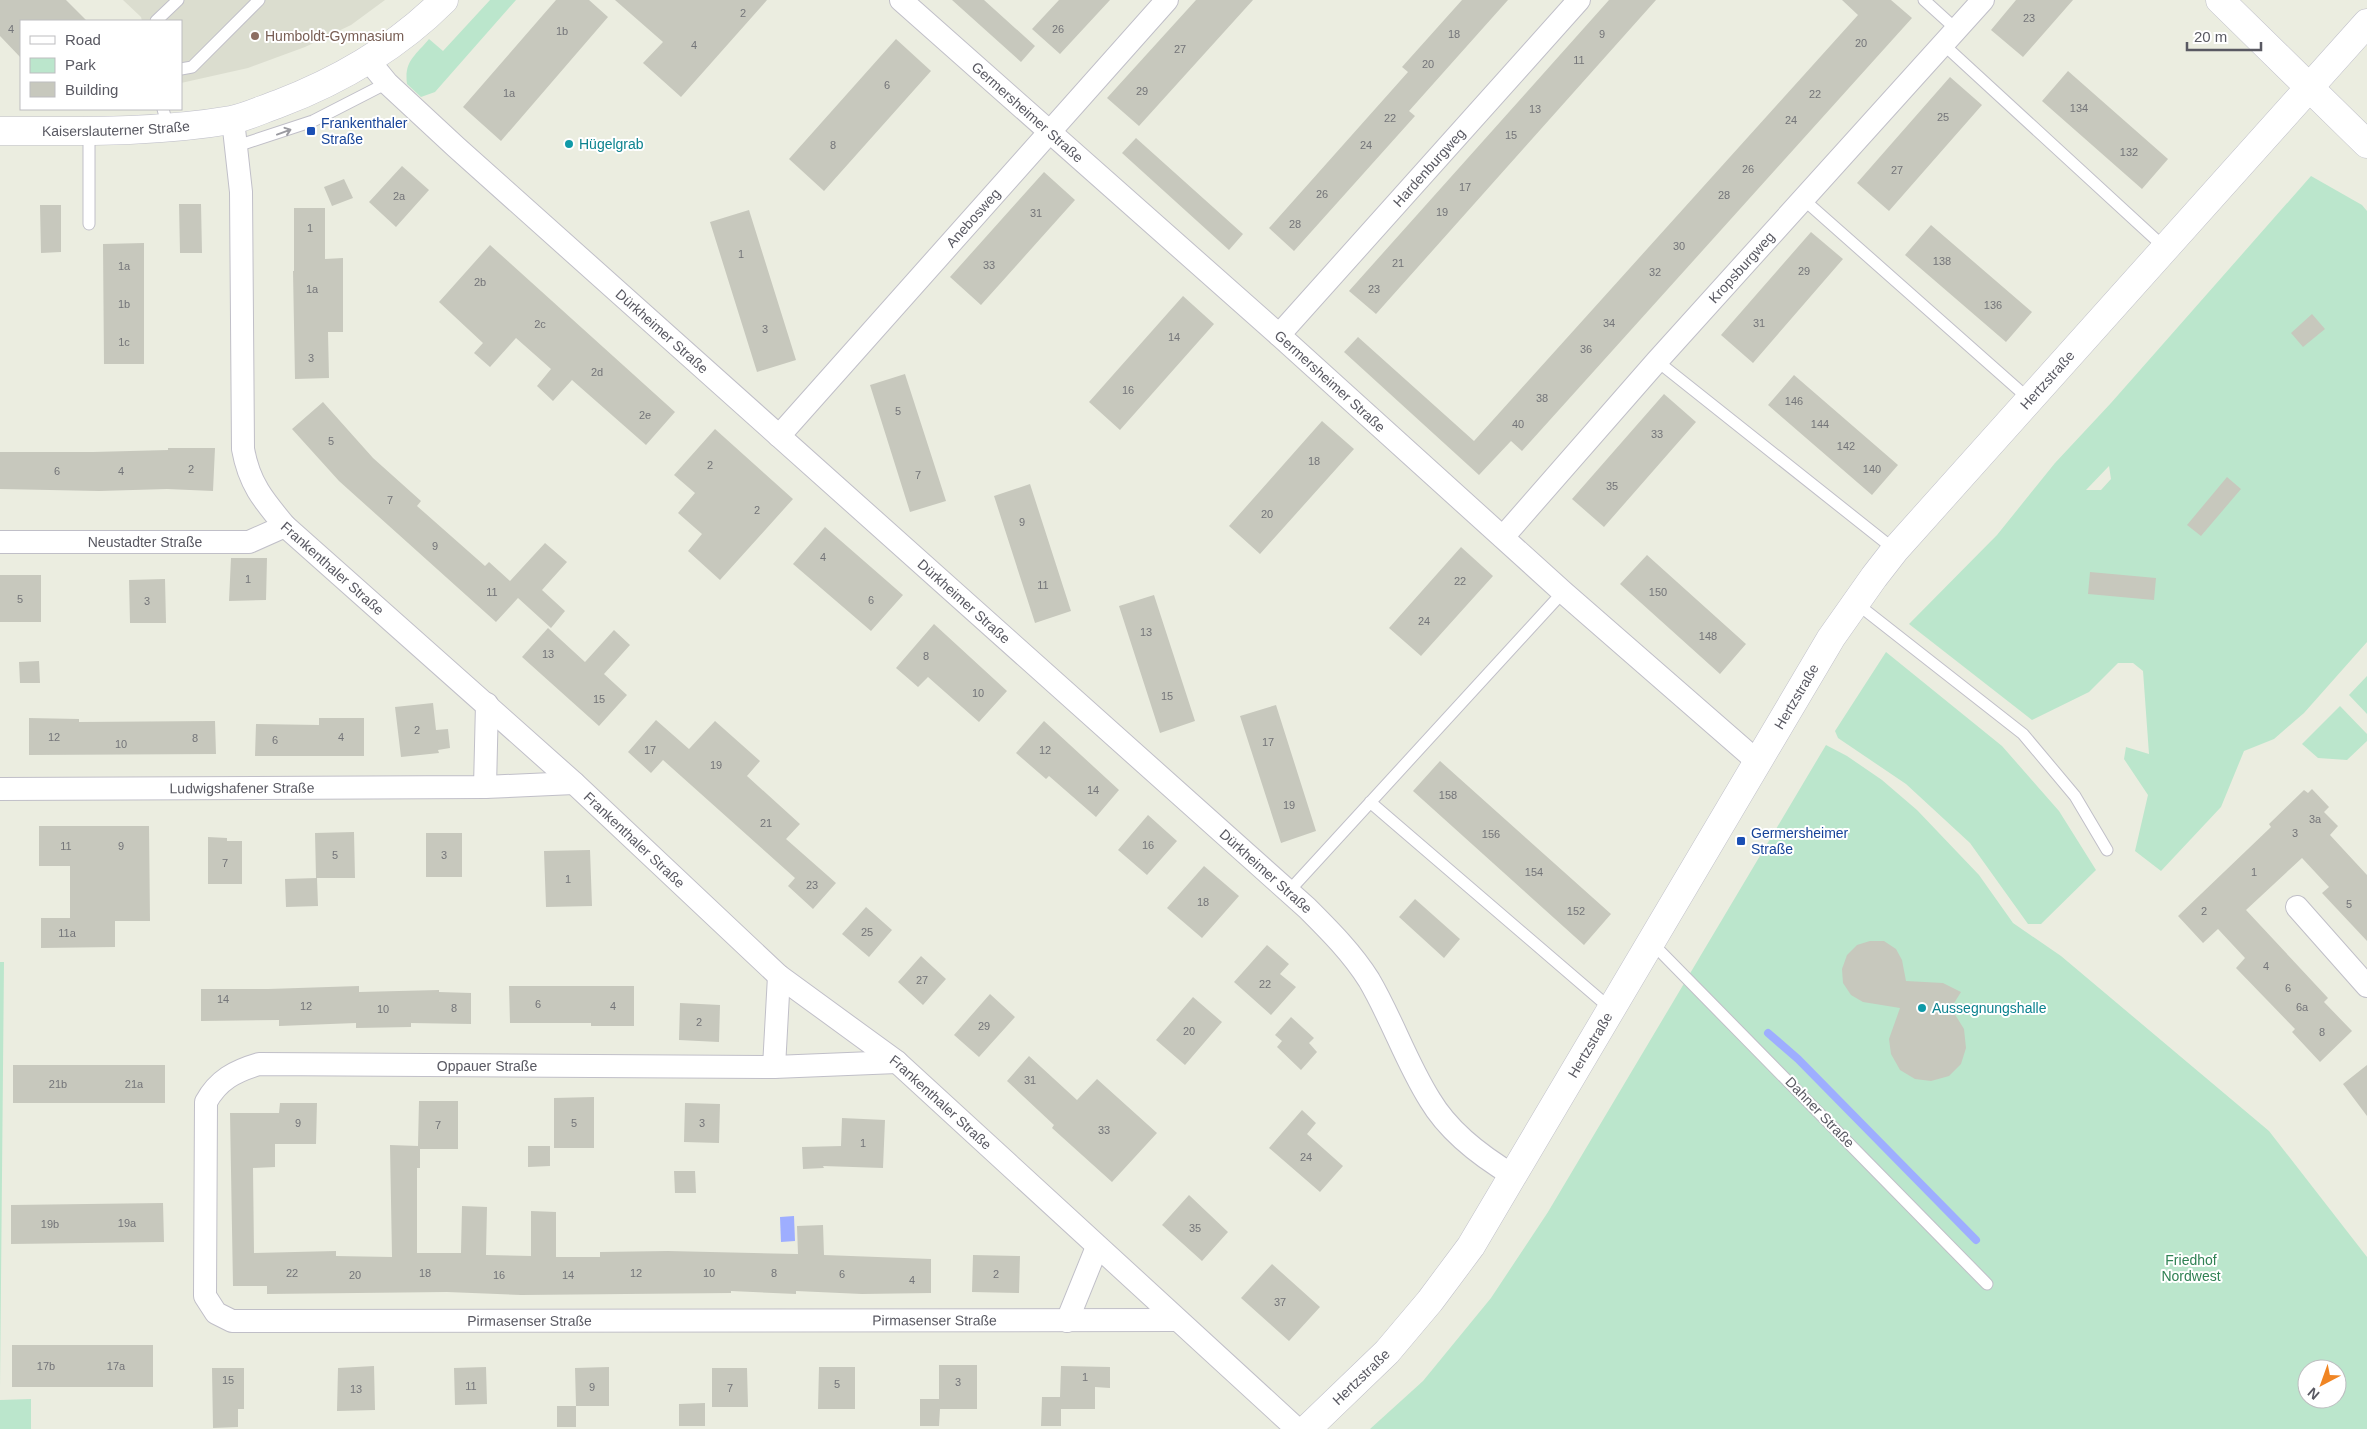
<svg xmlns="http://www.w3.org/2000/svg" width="2367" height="1429" font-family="Arial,sans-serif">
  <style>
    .education { fill: #dbddcf }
    .green { fill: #bbe6cc; fill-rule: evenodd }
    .water { fill: #9eaeff }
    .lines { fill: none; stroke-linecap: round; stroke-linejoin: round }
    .stream { stroke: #9eaeff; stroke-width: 8 }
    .building { fill: #c7c8bd }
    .lane-casing { stroke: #c0bfc8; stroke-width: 13 }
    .street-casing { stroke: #c0bfc8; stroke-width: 24 }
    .secondary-casing { stroke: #c0c0ca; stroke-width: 29 }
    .lane { stroke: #fff; stroke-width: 11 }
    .street { stroke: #fff; stroke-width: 22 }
    .secondary { stroke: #fff; stroke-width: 28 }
    .oneway { stroke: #9b9ba1 }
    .education-dot { fill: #8d6e63; stroke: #fff; stroke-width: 2 }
    .transit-dot { fill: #1a4fb4; stroke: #fff; stroke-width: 2 }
    .culture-dot { fill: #0f9aa8; stroke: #fff; stroke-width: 2 }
    .labels { text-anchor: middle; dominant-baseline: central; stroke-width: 4; stroke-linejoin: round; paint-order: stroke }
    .number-label { font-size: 11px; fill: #747579 }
    .education-label { font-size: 14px; fill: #785e54; stroke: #fff; text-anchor: start }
    .street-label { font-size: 14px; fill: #595962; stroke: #fff }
    .transit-label { font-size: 14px; fill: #164399; stroke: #fff; text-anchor: start }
    .culture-label { font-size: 14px; fill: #0d838f; stroke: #fff; text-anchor: start }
    .park-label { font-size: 14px; fill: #308254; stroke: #fff }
  </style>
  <rect width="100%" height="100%" fill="#ebede0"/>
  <path class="education" d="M123,0H385L351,25L305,47L248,68L181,83V21H142L141,17Z"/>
  <path class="green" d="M490,0H516L435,92L421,97L407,84C404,61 415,56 429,39L443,51Z
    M2311,176L2362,205L2367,211V642L2304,713L2274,739L2244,751L2221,807L2161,871L2135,851L2148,795L2124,759L2126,747L2149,754L2143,671L2133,663H2118L2089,692L2032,720L1909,624L1997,535L2055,463L2111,403ZM2109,466L2111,479L2101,490H2086Z
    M1886,652L2002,746L2059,811L2096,870L2041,924H2028L1970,843L1906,784L1838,738L1835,731Z
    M2367,676V714L2349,695Z
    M2340,706L2367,734V741L2347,760L2318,758L2302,744Z
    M1826,745L1847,756L1882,780L1917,810L1979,875L2013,923L2061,956L2269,1131L2367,1257V1429H1370L1423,1381L1491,1298L1548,1212ZM2307,1369H2337V1399H2307Z
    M0,962H4L0,1389Z
    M31,1399V1429H0V1400Z"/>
  <path class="water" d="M794,1216L795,1241L781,1242L780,1217Z"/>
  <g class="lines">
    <path class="stream" d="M1768,1033L1798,1059L1976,1240"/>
  </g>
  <path class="building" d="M0,0H66L87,21H21V58L0,36Z
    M556,0H589L608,17L501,141L463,107Z
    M615,0H767L681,97L643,63L663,42Z
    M952,0H984L1035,46L1021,62Z
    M1059,0H1110L1060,54L1032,29Z
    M1196,0H1253L1139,126L1107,98Z
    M1462,0H1508L1409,111L1415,116L1294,251L1269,228L1408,72L1402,67Z
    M1609,0H1656L1376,314L1349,291Z
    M1842,0H1891L1912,18L1522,451L1511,441L1479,475L1344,352L1358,337L1474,441L1858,15Z
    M2016,0H2073L2023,57L1991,30Z
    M896,39L931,71L824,191L789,159Z
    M2068,71L2168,159L2142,189L2042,101Z
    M1950,77L1982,105L1889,211L1857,183Z
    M1136,138L1243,234L1229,250L1122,153Z
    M402,166L429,190L396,227L369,202Z
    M1044,172L1075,200L981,305L950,277Z
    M344,179L353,198L332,206L324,187Z
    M179,204H201L202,253H180Z
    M40,205H61V252L41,253Z
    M294,208H325V259L343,258V332H328L329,378L295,379L293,271H294Z
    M749,210L796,360L757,372L710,222Z
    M1931,225L2032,312L2006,342L1905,255Z
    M1811,232L1843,259L1753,363L1721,335Z
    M144,243V364H104L103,244Z
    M490,245L675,412L646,445L572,380L553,401L537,386L551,369L516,338L490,367L474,353L483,343L439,302Z
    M1183,296L1214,324L1120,430L1089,402Z
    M2312,314L2325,329L2303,347L2291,333Z
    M905,374L946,501L910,512L870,385Z
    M1794,375L1898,465L1872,495L1768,405Z
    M1664,394L1696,422L1604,527L1572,499Z
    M323,402L373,458L421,501L417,506L485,566L489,562L510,581L545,543L567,562L542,590L565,611L551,628L518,598L496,622L339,481L292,429Z
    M1322,421L1354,449L1260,554L1229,526Z
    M715,429L793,499L720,580L688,551L702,534L678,513L695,493L674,475Z
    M168,448H215L213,491L167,489L99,491L0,489V452H93L168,450Z
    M2227,477L2241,489L2201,536L2187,525Z
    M1030,484L1071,611L1035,623L994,496Z
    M825,527L903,595L871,631L793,564Z
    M1461,547L1493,576L1421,656L1389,628Z
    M1647,555L1746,644L1720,674L1620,584Z
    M231,558H267L266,600L229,601Z
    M2090,572L2156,578L2154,600L2088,594Z
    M0,575H41V622H0Z
    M165,579L166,623H130L129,580Z
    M1154,595L1195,721L1160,733L1119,606Z
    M934,624L1007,691L979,722L928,677L918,687L896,668Z
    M548,628L585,662L614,630L630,645L604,674L627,695L599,726L522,657Z
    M39,661L40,683H20L19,662Z
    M433,703L436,730L448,729L450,748L438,750L439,753L401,757L395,707Z
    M1276,705L1316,831L1281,843L1240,716Z
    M29,718L79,719V722L215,721L216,754L29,755Z
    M319,718H364V756H255L256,724L319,725Z
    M656,720L689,749L715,721L760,761L747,776L800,824L786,839L836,883L813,909L788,886L795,878L663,760L651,773L628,752Z
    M1044,721L1119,790L1096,817L1049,776L1046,779L1016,753Z
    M1440,761L1611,914L1584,945L1413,791Z
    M2312,789L2329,807L2324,812L2338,826L2330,835L2367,875V941L2322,893L2329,887L2302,858L2246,910L2328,998L2324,1002L2352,1031L2320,1062L2292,1032L2295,1029L2236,968L2245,958L2218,929L2203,943L2178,916L2271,827L2269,824L2304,790L2308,793Z
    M1148,815L1177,841L1147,875L1118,850Z
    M39,826H149L150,921H115V947L41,948V918H70V866H39Z
    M354,832L355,878H316L315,833Z
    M426,833H462V877H426Z
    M208,837L227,838V841H242V884H208Z
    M590,850L592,906L546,907L544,851Z
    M1204,866L1239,896L1202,938L1167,908Z
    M317,878L318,906L286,907L285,879Z
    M1415,899L1460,939L1444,958L1399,917Z
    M866,907L892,930L869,957L842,934Z
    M1870,941H1884L1896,949L1902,960L1906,981L1943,983L1961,992L1951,1008L1964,1029L1966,1048L1961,1064L1949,1076L1931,1081L1915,1079L1900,1070L1891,1054L1889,1039L1900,1008L1863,1002L1851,995L1843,983L1842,969L1847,955L1857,945Z
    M1267,945L1289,964L1280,974L1296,987L1271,1015L1234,982Z
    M921,956L946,979L923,1005L898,982Z
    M359,986V992L439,990V992L471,993V1024L411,1023V1027L356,1028V1023L279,1026V1020L201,1021V989H268Z
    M509,986H634V1026H591V1023H510Z
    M990,994L1015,1017L979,1057L954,1035Z
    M1193,997L1222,1022L1185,1065L1156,1040Z
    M680,1003L720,1005L719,1042L679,1040Z
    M1291,1017L1314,1038L1309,1043L1317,1052L1301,1070L1277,1047L1282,1041L1275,1035Z
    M1029,1056L1077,1100L1097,1079L1157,1133L1112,1182L1052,1128L1054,1125L1007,1081Z
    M13,1065H165V1103H13Z
    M2367,1065V1116L2343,1084Z
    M594,1097V1148H554V1098Z
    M419,1101H458V1149H420V1168H417V1253H461L462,1206L487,1207L486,1255L531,1256V1211L556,1212V1257H600V1252L668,1251L798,1254L797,1226L823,1225L824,1255L931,1259V1293L862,1294L796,1291V1294L731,1291V1293L521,1295L447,1292L267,1294V1286H233L230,1113H279L280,1103H317L316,1144H275V1167L253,1168L254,1253L336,1251V1256L392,1257L390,1145L418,1146Z
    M685,1103L720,1104L719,1143L684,1142Z
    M1302,1110L1316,1123L1307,1134L1343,1166L1320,1192L1269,1148Z
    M842,1118L885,1120L883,1168L823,1166L824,1168L803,1169L802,1147L841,1146Z
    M528,1146H550V1166L528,1167Z
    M674,1171H695L696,1193H675Z
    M1189,1195L1228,1232L1202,1261L1162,1225Z
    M163,1203L164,1242L11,1244V1205Z
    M973,1255L1020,1256L1019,1293L972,1292Z
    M1272,1264L1320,1307L1289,1341L1241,1298Z
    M12,1345H153V1387H12Z
    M939,1365H977V1409H940L939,1426H920V1399H939Z
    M374,1366L375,1410L337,1411L338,1368Z
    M1061,1366L1110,1367V1388L1095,1387V1409H1061V1426H1041L1042,1397H1060Z
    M486,1367L487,1404L455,1405L454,1368Z
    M609,1367V1406H576L575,1368Z
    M819,1367H855V1409H818Z
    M212,1368H244V1409H238V1427L213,1428Z
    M712,1368H747L748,1407H712Z
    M705,1403V1426H679V1404Z
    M557,1406H576V1427H557Z"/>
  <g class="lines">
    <g class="lane-casing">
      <path id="lane" d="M1924,0L1956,29
        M156,21L178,0
        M1943,44L2165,248
        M181,69L192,67L259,0
        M163,109L168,127
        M89,131V224
        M237,146L313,121L387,83
        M1803,199L2029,399
        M1657,361L1895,550
        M1856,603L2023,734L2075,796L2107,850
        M1370,802L1611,1009
        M1289,891L1563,592
        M1651,942L1987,1284"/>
    </g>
    <g class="street-casing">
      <g id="street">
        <path id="s1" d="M901,0L1279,335L1563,592L1758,762"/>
        <path id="s2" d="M369,61L387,83L456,147L1307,908C1330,931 1352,953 1369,980C1392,1019 1406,1062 1430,1100C1449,1132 1482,1157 1514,1176"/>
        <path id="s3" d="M233,120L241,192L243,449C249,483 263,500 285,526L574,783L779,976L897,1062L1297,1429"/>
        <path id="s4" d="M1279,335L1579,0"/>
        <path id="s5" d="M779,436L1167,0"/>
        <path id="s6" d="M1503,537L1657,361L1983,0"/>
        <path id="s7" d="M0,542H249L285,526"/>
        <path d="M485,787L487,704"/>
        <path id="s8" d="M0,789L485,787L574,783"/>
        <path d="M2297,907L2367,986"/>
        <path id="s9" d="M897,1062L774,1067L259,1064C235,1071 218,1080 206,1102L205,1296L216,1313L232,1321L1177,1320"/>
        <path d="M774,1067L779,976"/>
        <path d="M1067,1321L1097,1247"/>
      </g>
    </g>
    <g class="secondary-casing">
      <g id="secondary">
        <path d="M2220,0L2367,144"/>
        <path id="s10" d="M0,131C77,131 155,133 231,120C247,117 263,109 278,104C341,80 396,48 444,0"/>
        <path id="s11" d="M1307,1429L1387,1352L1430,1301L1471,1246L1831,638L1874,577L1895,550L2367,23"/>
      </g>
    </g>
    <use href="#lane" class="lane"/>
    <use href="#street" class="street"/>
    <use href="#secondary" class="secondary"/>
  </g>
  <defs><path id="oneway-shaft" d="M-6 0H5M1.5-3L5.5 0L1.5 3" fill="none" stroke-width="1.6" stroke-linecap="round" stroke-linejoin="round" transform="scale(1.25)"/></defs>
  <use class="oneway" href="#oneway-shaft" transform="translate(284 132) rotate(-20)"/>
  <circle class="education-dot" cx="255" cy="36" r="5"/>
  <g class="transit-dot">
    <rect x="306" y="126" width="10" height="10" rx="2.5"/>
    <rect x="1736" y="836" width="10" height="10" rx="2.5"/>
  </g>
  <g class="culture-dot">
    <circle cx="569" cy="144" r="5"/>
    <circle cx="1922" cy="1008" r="5"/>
  </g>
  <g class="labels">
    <g class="number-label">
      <text x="743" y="13">2</text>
      <text x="2029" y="18">23</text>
      <text x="11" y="29">4</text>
      <text x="1058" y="29">26</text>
      <text x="562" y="31">1b</text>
      <text x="1454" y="34">18</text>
      <text x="1602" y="34">9</text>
      <text x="1861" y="43">20</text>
      <text x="694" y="45">4</text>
      <text x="1180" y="49">27</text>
      <text x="1579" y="60">11</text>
      <text x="1428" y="64">20</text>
      <text x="887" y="85">6</text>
      <text x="1142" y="91">29</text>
      <text x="509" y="93">1a</text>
      <text x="1815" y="94">22</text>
      <text x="2079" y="108">134</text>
      <text x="1535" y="109">13</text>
      <text x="1943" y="117">25</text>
      <text x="1390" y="118">22</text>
      <text x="1791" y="120">24</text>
      <text x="1511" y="135">15</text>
      <text x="833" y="145">8</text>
      <text x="1366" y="145">24</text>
      <text x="2129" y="152">132</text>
      <text x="1748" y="169">26</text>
      <text x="1897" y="170">27</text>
      <text x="1465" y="187">17</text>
      <text x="1322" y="194">26</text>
      <text x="1724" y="195">28</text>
      <text x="399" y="196">2a</text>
      <text x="1442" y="212">19</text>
      <text x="1036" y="213">31</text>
      <text x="1295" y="224">28</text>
      <text x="310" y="228">1</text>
      <text x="1679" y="246">30</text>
      <text x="741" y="254">1</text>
      <text x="1942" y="261">138</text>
      <text x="1398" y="263">21</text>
      <text x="989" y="265">33</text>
      <text x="124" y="266">1a</text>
      <text x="1804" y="271">29</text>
      <text x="1655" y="272">32</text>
      <text x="480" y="282">2b</text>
      <text x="312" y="289">1a</text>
      <text x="1374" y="289">23</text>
      <text x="124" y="304">1b</text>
      <text x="1993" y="305">136</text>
      <text x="1609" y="323">34</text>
      <text x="1759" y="323">31</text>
      <text x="540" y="324">2c</text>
      <text x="765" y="329">3</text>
      <text x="1174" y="337">14</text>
      <text x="124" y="342">1c</text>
      <text x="1586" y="349">36</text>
      <text x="311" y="358">3</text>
      <text x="597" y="372">2d</text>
      <text x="1128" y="390">16</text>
      <text x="1542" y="398">38</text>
      <text x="1794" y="401">146</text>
      <text x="898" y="411">5</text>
      <text x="645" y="415">2e</text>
      <text x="1518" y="424">40</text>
      <text x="1820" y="424">144</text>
      <text x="1657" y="434">33</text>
      <text x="331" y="441">5</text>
      <text x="1846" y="446">142</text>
      <text x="1314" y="461">18</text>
      <text x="710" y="465">2</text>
      <text x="191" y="469">2</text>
      <text x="1872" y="469">140</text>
      <text x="57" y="471">6</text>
      <text x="121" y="471">4</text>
      <text x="918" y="475">7</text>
      <text x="1612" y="486">35</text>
      <text x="390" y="500">7</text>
      <text x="757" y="510">2</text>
      <text x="1267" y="514">20</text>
      <text x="1022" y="522">9</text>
      <text x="435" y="546">9</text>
      <text x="823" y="557">4</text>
      <text x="248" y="579">1</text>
      <text x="1460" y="581">22</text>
      <text x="1043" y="585">11</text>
      <text x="492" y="592">11</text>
      <text x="1658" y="592">150</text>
      <text x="20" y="599">5</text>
      <text x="871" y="600">6</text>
      <text x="147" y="601">3</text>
      <text x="1424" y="621">24</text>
      <text x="1146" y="632">13</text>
      <text x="1708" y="636">148</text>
      <text x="548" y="654">13</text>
      <text x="926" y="656">8</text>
      <text x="978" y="693">10</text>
      <text x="1167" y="696">15</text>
      <text x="599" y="699">15</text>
      <text x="417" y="730">2</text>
      <text x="54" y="737">12</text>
      <text x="341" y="737">4</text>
      <text x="195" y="738">8</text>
      <text x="275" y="740">6</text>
      <text x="1268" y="742">17</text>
      <text x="121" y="744">10</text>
      <text x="650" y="750">17</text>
      <text x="1045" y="750">12</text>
      <text x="716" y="765">19</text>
      <text x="1093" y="790">14</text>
      <text x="1448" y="795">158</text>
      <text x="1289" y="805">19</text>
      <text x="2315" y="819">3a</text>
      <text x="766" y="823">21</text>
      <text x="2295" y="833">3</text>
      <text x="1491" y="834">156</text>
      <text x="1148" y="845">16</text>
      <text x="66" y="846">11</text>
      <text x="121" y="846">9</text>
      <text x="335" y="855">5</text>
      <text x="444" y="855">3</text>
      <text x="225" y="863">7</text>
      <text x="1534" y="872">154</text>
      <text x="2254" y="872">1</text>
      <text x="568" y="879">1</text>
      <text x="812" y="885">23</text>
      <text x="1203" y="902">18</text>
      <text x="2349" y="904">5</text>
      <text x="1576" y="911">152</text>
      <text x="2204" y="911">2</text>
      <text x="867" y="932">25</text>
      <text x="67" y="933">11a</text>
      <text x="2266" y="966">4</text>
      <text x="922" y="980">27</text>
      <text x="1265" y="984">22</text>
      <text x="2288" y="988">6</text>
      <text x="223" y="999">14</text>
      <text x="538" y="1004">6</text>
      <text x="306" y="1006">12</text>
      <text x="613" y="1006">4</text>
      <text x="2302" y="1007">6a</text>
      <text x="454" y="1008">8</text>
      <text x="383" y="1009">10</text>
      <text x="699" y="1022">2</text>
      <text x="984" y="1026">29</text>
      <text x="1189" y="1031">20</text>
      <text x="2322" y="1032">8</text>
      <text x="1030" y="1080">31</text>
      <text x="58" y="1084">21b</text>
      <text x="134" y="1084">21a</text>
      <text x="298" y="1123">9</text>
      <text x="574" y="1123">5</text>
      <text x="702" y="1123">3</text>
      <text x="438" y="1125">7</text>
      <text x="1104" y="1130">33</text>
      <text x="863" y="1143">1</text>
      <text x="1306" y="1157">24</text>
      <text x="127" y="1223">19a</text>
      <text x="50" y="1224">19b</text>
      <text x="1195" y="1228">35</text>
      <text x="292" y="1273">22</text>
      <text x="425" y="1273">18</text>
      <text x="636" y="1273">12</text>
      <text x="709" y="1273">10</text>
      <text x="774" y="1273">8</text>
      <text x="842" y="1274">6</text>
      <text x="996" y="1274">2</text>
      <text x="355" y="1275">20</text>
      <text x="499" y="1275">16</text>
      <text x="568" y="1275">14</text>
      <text x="912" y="1280">4</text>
      <text x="1280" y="1302">37</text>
      <text x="46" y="1366">17b</text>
      <text x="116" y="1366">17a</text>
      <text x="1085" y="1377">1</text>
      <text x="228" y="1380">15</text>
      <text x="958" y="1382">3</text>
      <text x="837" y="1384">5</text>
      <text x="471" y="1386">11</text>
      <text x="592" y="1387">9</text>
      <text x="730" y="1388">7</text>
      <text x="356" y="1389">13</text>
    </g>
    <g class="education-label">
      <text x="265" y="36">Humboldt-Gymnasium</text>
    </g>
    <g class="street-label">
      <text stroke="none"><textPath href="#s1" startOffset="169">Germersheimer Straße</textPath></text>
      <text stroke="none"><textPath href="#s10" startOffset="116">Kaiserslauterner Straße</textPath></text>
      <text stroke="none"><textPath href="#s4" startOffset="225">Hardenburgweg</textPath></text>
      <text stroke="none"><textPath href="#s5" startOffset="292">Anebosweg</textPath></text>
      <text stroke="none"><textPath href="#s6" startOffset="360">Kropsburgweg</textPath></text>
      <text stroke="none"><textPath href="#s2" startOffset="399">Dürkheimer Straße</textPath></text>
      <text stroke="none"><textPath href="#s11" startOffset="1290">Hertzstraße</textPath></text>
      <text stroke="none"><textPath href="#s1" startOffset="574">Germersheimer Straße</textPath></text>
      <text stroke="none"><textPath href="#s7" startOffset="145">Neustadter Straße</textPath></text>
      <text stroke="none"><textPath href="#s3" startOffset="482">Frankenthaler Straße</textPath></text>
      <text stroke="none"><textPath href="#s2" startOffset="804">Dürkheimer Straße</textPath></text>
      <text stroke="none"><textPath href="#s11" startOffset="885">Hertzstraße</textPath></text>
      <text stroke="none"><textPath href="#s8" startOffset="242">Ludwigshafener Straße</textPath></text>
      <text stroke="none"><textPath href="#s3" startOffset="888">Frankenthaler Straße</textPath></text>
      <text stroke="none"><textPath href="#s2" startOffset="1209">Dürkheimer Straße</textPath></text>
      <text stroke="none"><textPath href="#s11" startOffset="480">Hertzstraße</textPath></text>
      <text x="487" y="1066">Oppauer Straße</text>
      <text stroke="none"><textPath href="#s3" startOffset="1292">Frankenthaler Straße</textPath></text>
      <text transform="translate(1820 1112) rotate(46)">Dahner Straße</text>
      <text stroke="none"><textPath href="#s9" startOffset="1235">Pirmasenser Straße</textPath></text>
      <text stroke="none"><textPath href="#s9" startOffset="1640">Pirmasenser Straße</textPath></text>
      <text stroke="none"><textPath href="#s11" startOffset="75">Hertzstraße</textPath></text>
    </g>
    <g class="transit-label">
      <text x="321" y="123">Frankenthaler<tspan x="321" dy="16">Straße</tspan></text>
      <text x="1751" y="833">Germersheimer<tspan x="1751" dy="16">Straße</tspan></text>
    </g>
    <g class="culture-label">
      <text x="579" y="144">Hügelgrab</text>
      <text x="1932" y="1008">Aussegnungshalle</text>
    </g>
    <g class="park-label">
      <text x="2191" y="1260">Friedhof<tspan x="2191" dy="16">Nordwest</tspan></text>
    </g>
  </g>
  <rect x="20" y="20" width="162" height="90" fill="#ffffff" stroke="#bdbdc0"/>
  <rect x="30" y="36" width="25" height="8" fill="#ffffff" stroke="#bdbdc0"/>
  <text x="65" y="45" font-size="15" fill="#595962">Road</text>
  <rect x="30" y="58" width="25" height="15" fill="#bbe6cc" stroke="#bdbdc0"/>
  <text x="65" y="70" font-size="15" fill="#595962">Park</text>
  <rect x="30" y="82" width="25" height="15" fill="#c7c8bd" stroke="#bdbdc0"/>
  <text x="65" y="95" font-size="15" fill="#595962">Building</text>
  <g transform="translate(2322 1384) rotate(221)"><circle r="24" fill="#ffffff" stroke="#bdbdc0"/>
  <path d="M0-4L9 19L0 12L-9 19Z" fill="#f08523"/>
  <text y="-8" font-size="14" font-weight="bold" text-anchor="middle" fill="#595962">N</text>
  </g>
  <path d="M2187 42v8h74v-8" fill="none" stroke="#595962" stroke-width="2.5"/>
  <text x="2194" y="42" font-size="15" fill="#595962" stroke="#ffffff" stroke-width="4" paint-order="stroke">20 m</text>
</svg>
